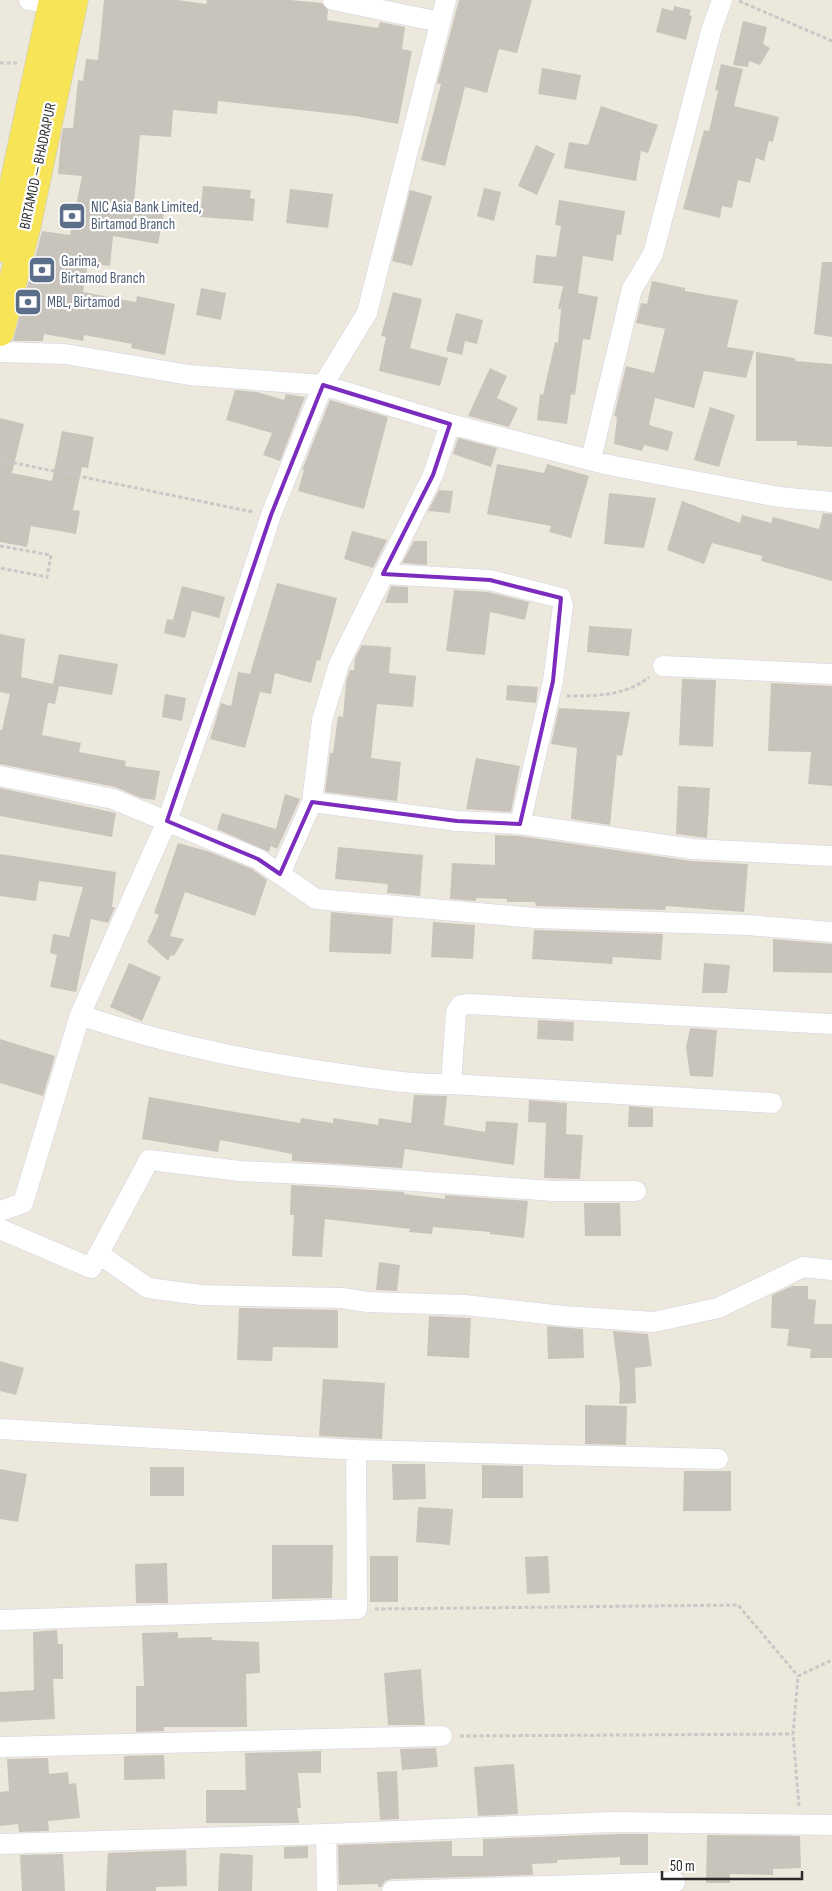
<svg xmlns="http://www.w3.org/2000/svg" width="832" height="1891" font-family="'Sofia Sans Condensed',sans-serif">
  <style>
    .building { fill: #c8c4bb }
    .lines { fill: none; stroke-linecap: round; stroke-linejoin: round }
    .minor-casing { stroke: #d1d2e4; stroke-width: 21 }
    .primary-casing { stroke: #c8c8c8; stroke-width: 29 }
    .path { stroke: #c8c8c8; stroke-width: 3; stroke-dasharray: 4 2.5; stroke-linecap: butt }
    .minor { stroke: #fff; stroke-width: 20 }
    .primary { stroke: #f7e557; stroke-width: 28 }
    .marked { fill: none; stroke: #7b2cbf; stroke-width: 4; stroke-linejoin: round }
    .labels { text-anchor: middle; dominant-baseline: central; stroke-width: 4.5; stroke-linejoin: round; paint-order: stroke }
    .street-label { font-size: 15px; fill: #2a2a2a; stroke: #fff }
    .service-label { font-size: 15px; fill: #4e5e75; stroke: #fff; text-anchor: start }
  </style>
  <rect width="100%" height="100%" fill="#ede8dc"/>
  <path class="building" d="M104,0H177L206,4L207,0H290L322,3L328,10L327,20L378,28L380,22L405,27L402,49L412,51L398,124L355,116L218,101L217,114L173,110L171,137L140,135L134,203L165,208L158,244L113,236L110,266L88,263L83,292L136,302L137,296L175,304L165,355L131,348L132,344L84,335L83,341L44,334L43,341H13L42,231L70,235L82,176L58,174L61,139L63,128H73L78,80L83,81L86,59L98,60Z
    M459,0H532L517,53L499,49L487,93L465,87L445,166L421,160L441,84L437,83Z
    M674,6L691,10L689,15L692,16L686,40L656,32L662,8L673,11Z
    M743,21L767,27L763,44L770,48L760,65L749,61L748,67L733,65Z
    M721,64L743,69L734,106L779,117L773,142L769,141L764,161L756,158L750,183L738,180L732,208L722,206L720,218L683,209L704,130L709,131L718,91L715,90Z
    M542,68L581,75L576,100L538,94Z
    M601,106L658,125L648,153L641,151L636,181L564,168L569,142L588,145Z
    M536,145L555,154L537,195L518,186Z
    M203,186L251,190L250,198L255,199L253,221L200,217Z
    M484,188L501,192L494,221L477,216Z
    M290,189L333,194L328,228L286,223Z
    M410,190L432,196L412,266L392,261Z
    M559,200L625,211L621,235L617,234L613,261L583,256L578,293L598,297L590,340L583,339L575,395L571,394L567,424L537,420L540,394L543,395L555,342L558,343L561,309H558L563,286L533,283L536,255L556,257L561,226L555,225Z
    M822,262H832V337L814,334Z
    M652,281L685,288V291L738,300L727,347L754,351L746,378L704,371L694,408L655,398L649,425L673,432L668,451L644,445L642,451L614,444L617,417L614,416L626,366L654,373L665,329L636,323L641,303L647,304Z
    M201,288L226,293L221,320L196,315Z
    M393,292L422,299L410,348L448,358L440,386L379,371L386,337L381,336Z
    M456,313L483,320L477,344L465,341L462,355L446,351Z
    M756,352L795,358V361L832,364V447L797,445V441H756Z
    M490,368L507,376L497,398L518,408L509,427L468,416Z
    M235,390L257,392L284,400L286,394L305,397L280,461L263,455L272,433L226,420Z
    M330,400L388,417L364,509L298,491L304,470H302Z
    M710,407L735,415L719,467L694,460Z
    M0,418L24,424L12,473L52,481L62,431L94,437L88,468L82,467L73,510L80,511L76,534L31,526L27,547L0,542Z
    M458,438L497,448L491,467L453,454Z
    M497,464L544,473L547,464L589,476L571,538L549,532L551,526L487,514Z
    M439,490L453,491L450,513L428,511Z
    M609,493L656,498L644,548L604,544Z
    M682,501L740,523L742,515L771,523L773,517L819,529L823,513L832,514V581L761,561L762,556L712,543L704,564L667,550Z
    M352,531L387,540L373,568L344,559Z
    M414,541H427V565L402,563Z
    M277,583L337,598L320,661L317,660L311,683L275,673L271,694L260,692L245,748L210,739L221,703L231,706L238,672L250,674Z
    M182,586L225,597L219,618L192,611L185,638L164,633L167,619L173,620Z
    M391,586L408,587V603H385Z
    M454,590L488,592L529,602L525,620L490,612L485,655L446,651Z
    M589,626L632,629L629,656L587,652Z
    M0,634L25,639L21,677L53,684L59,654L118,664L112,695L59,686L55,704L48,703L42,735L81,743L79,752L126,761L125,766L160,771L155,800L141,798L115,787L0,764V730H2L10,694L0,692Z
    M362,645L391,647L389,673L416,676L413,707L377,704L371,758L401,762L397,801L325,792L330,753H333L338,716L343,717L346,682L350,670H354L355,658Z
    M682,679L716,680L713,747L679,745Z
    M771,683L832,686V786L808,784L811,752L768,751Z
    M507,685L538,687L536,703L506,700Z
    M165,694L186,698L182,721L162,717Z
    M559,708L630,712L622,756L617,755L610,825L571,819L577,748L551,744Z
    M476,758L520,766L511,812L466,809Z
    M678,786L710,788L707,838L676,834Z
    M0,788L116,813L112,837L0,816Z
    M285,794L300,799L277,849L271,846L275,831L269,852L217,829L222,813L276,829Z
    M495,835L519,836L691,861L748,864L744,912L666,906L665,910L536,906L535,902H507V899L476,898V901L450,899L452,863L495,865Z
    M178,843L210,852L252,869L267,880L255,916L185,892L170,936L184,939L174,956L171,955L168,961L147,942L159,915L154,913Z
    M338,847L423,855L420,896L387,893L388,884L335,879Z
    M0,854L116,872L112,907H115L108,923L91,919L76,992L50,987L57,955L50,953L53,934L69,937L83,887L39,881L36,901L0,896Z
    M331,912L393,918L391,954L329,952Z
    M433,922L475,925L473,959L431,957Z
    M534,930L663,934L661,960L613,957L612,964L532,959Z
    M773,939L832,944V973L773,972Z
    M129,963L161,977L142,1021L110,1007Z
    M704,963L730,965L727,993H702Z
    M538,1020L574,1022L573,1041L537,1039Z
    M690,1028L717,1030L713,1077L690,1076L686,1047Z
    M0,1039L55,1056L43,1096L0,1083Z
    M414,1095L447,1096L444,1125L485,1132L486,1121L518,1123L514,1165L405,1149L402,1168L292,1161V1154L220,1140L218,1152L142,1139L149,1097L300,1123L301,1118L333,1123V1118L378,1125L379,1118L411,1123Z
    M529,1100L567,1103L566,1134L583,1135L580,1179L544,1178L546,1123L528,1122Z
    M629,1106L653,1108V1127H628Z
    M291,1185L404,1192V1194L445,1199V1195L528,1201L524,1238L490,1234V1232L433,1227L432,1234L409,1232L410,1229L325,1219L322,1257L292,1256L294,1215H290Z
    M584,1203H620L621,1236H585Z
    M379,1262L400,1265L397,1291L376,1290Z
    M792,1286H808V1299L816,1300L814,1324H832V1358H810L811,1349L787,1346L789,1329L771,1328L772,1295Z
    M239,1308L338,1310V1348L273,1347L272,1361L237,1360Z
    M429,1316L471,1318L469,1358L427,1356Z
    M547,1326L583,1329L584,1358L548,1359Z
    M613,1331L648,1334L652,1366L635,1368L636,1403L619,1404L620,1385Z
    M0,1361L24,1368L16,1395L0,1391Z
    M323,1379L385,1383L382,1439L319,1436Z
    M585,1405L627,1406L626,1445L585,1444Z
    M392,1464H425L426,1499L393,1500Z
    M482,1465L523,1466V1498H482Z
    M150,1467H184V1496H150Z
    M0,1469L27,1474L18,1522L0,1519Z
    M684,1471H731V1511H683Z
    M418,1507L453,1509L450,1545L416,1542Z
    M272,1545H333L332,1598L272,1599Z
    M370,1556H398V1602H370Z
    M548,1556L550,1593L527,1594L525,1557Z
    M167,1563L168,1603H136L135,1564Z
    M57,1630L58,1644H63V1679H53L55,1719L0,1722V1692L34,1690L33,1632Z
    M178,1632V1638L212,1637V1640L259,1642L260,1673L246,1674L247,1727H164V1731L136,1732V1686H144L142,1633Z
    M421,1669L425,1725H388L384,1673Z
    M436,1748L438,1767L402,1770L400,1749Z
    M321,1751V1773H298L301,1808H297L299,1823H206V1790H246L245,1753Z
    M164,1755L165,1779L124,1780V1756Z
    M48,1758L49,1774L68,1772L69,1784L76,1783L80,1818L48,1821L49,1831L19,1832L18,1824L0,1826V1792L9,1791L7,1759Z
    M514,1764L518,1814L478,1816L474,1767Z
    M397,1771L399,1819L380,1820L377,1772Z
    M619,1834H648V1865H620V1857L557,1860V1863L532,1864L533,1875L392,1879L385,1881L381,1887H378V1884L339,1885L338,1845L452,1841V1856H483V1839Z
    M707,1835L800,1836L801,1868L773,1869V1875L730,1874V1883H706Z
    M308,1846V1858L284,1859V1847Z
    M186,1850L187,1886L156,1887V1891H106L108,1853Z
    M220,1853L253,1855L252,1891H218Z
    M63,1854L65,1891H22L20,1855Z"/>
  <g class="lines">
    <g class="minor-casing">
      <path id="minor" d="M29,0L66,5
        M333,0L440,22
        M0,352L65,354L189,375L323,385L450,424L609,465L779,497L832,502
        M591,459L632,289L653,254L711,31L722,0
        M663,666L832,674
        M0,776L113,799L258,859L316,899L535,918L747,925L832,932
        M312,802L322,720L339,664L433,475L450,424
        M520,824L693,849L832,856
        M280,874L312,802L457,821L520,824L553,681L563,606L561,598L490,580L383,574
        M80,1015C165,1044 254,1062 342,1074C379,1079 414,1085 451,1084
        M772,1103L451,1084L456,1012L461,1005L469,1004L832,1024
        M0,1211L23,1203L80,1015L167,821L224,660L271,515L323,385L367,313L446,0
        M0,1229L91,1268L149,1160L240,1171L330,1175L554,1191H636
        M99,1254L148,1288L201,1295L342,1298L368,1302L465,1305L564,1316L654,1322L718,1308L803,1267L832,1270
        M0,1429L356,1450L718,1459
        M0,1620L357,1609L356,1450
        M0,1747L442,1736
        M326,1834L327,1891
        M0,1844L326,1834L612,1822L832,1825
        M392,1891L675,1882"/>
    </g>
    <g class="primary-casing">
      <path id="primary" d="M0,248L53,0
        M0,332L27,225L74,0"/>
    </g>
    <path class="path" d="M739,1L832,41
      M0,63H17
      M0,460L253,512
      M0,546L51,555L47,577L0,568
      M567,696C596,696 626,696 649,677
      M375,1609L738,1605L798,1676
      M460,1736L793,1734
      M799,1806L793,1734L798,1676L832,1660"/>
    <use href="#minor" class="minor"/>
    <use href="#primary" class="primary"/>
  </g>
  <path class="marked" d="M323,385L450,424L433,475L383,574L490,580L561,598L553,681L520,824L457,821L312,802L280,874L258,859L167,821L271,515Z"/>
  <defs>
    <g id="bank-square" transform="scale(1.4375)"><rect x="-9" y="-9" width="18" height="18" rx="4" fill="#5c6f8a" stroke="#fff"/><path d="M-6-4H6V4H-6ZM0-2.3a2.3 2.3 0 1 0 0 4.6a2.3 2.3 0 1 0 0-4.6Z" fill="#fff"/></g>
  </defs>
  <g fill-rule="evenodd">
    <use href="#bank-square" x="72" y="216"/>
    <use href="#bank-square" x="42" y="270"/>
    <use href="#bank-square" x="28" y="302"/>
  </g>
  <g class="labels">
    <g class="street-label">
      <text transform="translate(38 166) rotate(-78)">BIRTAMOD — BHADRAPUR</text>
    </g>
    <g class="service-label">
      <text x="91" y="207">NIC Asia Bank Limited,<tspan x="91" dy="17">Birtamod Branch</tspan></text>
      <text x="61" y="261">Garima,<tspan x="61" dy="17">Birtamod Branch</tspan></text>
      <text x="47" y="302">MBL, Birtamod</text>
    </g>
  </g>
  <path d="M662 1871v8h140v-8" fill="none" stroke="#2a2a2a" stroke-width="2.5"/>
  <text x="670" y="1871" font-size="15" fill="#2a2a2a" stroke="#ffffff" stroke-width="4" paint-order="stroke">50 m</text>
</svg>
